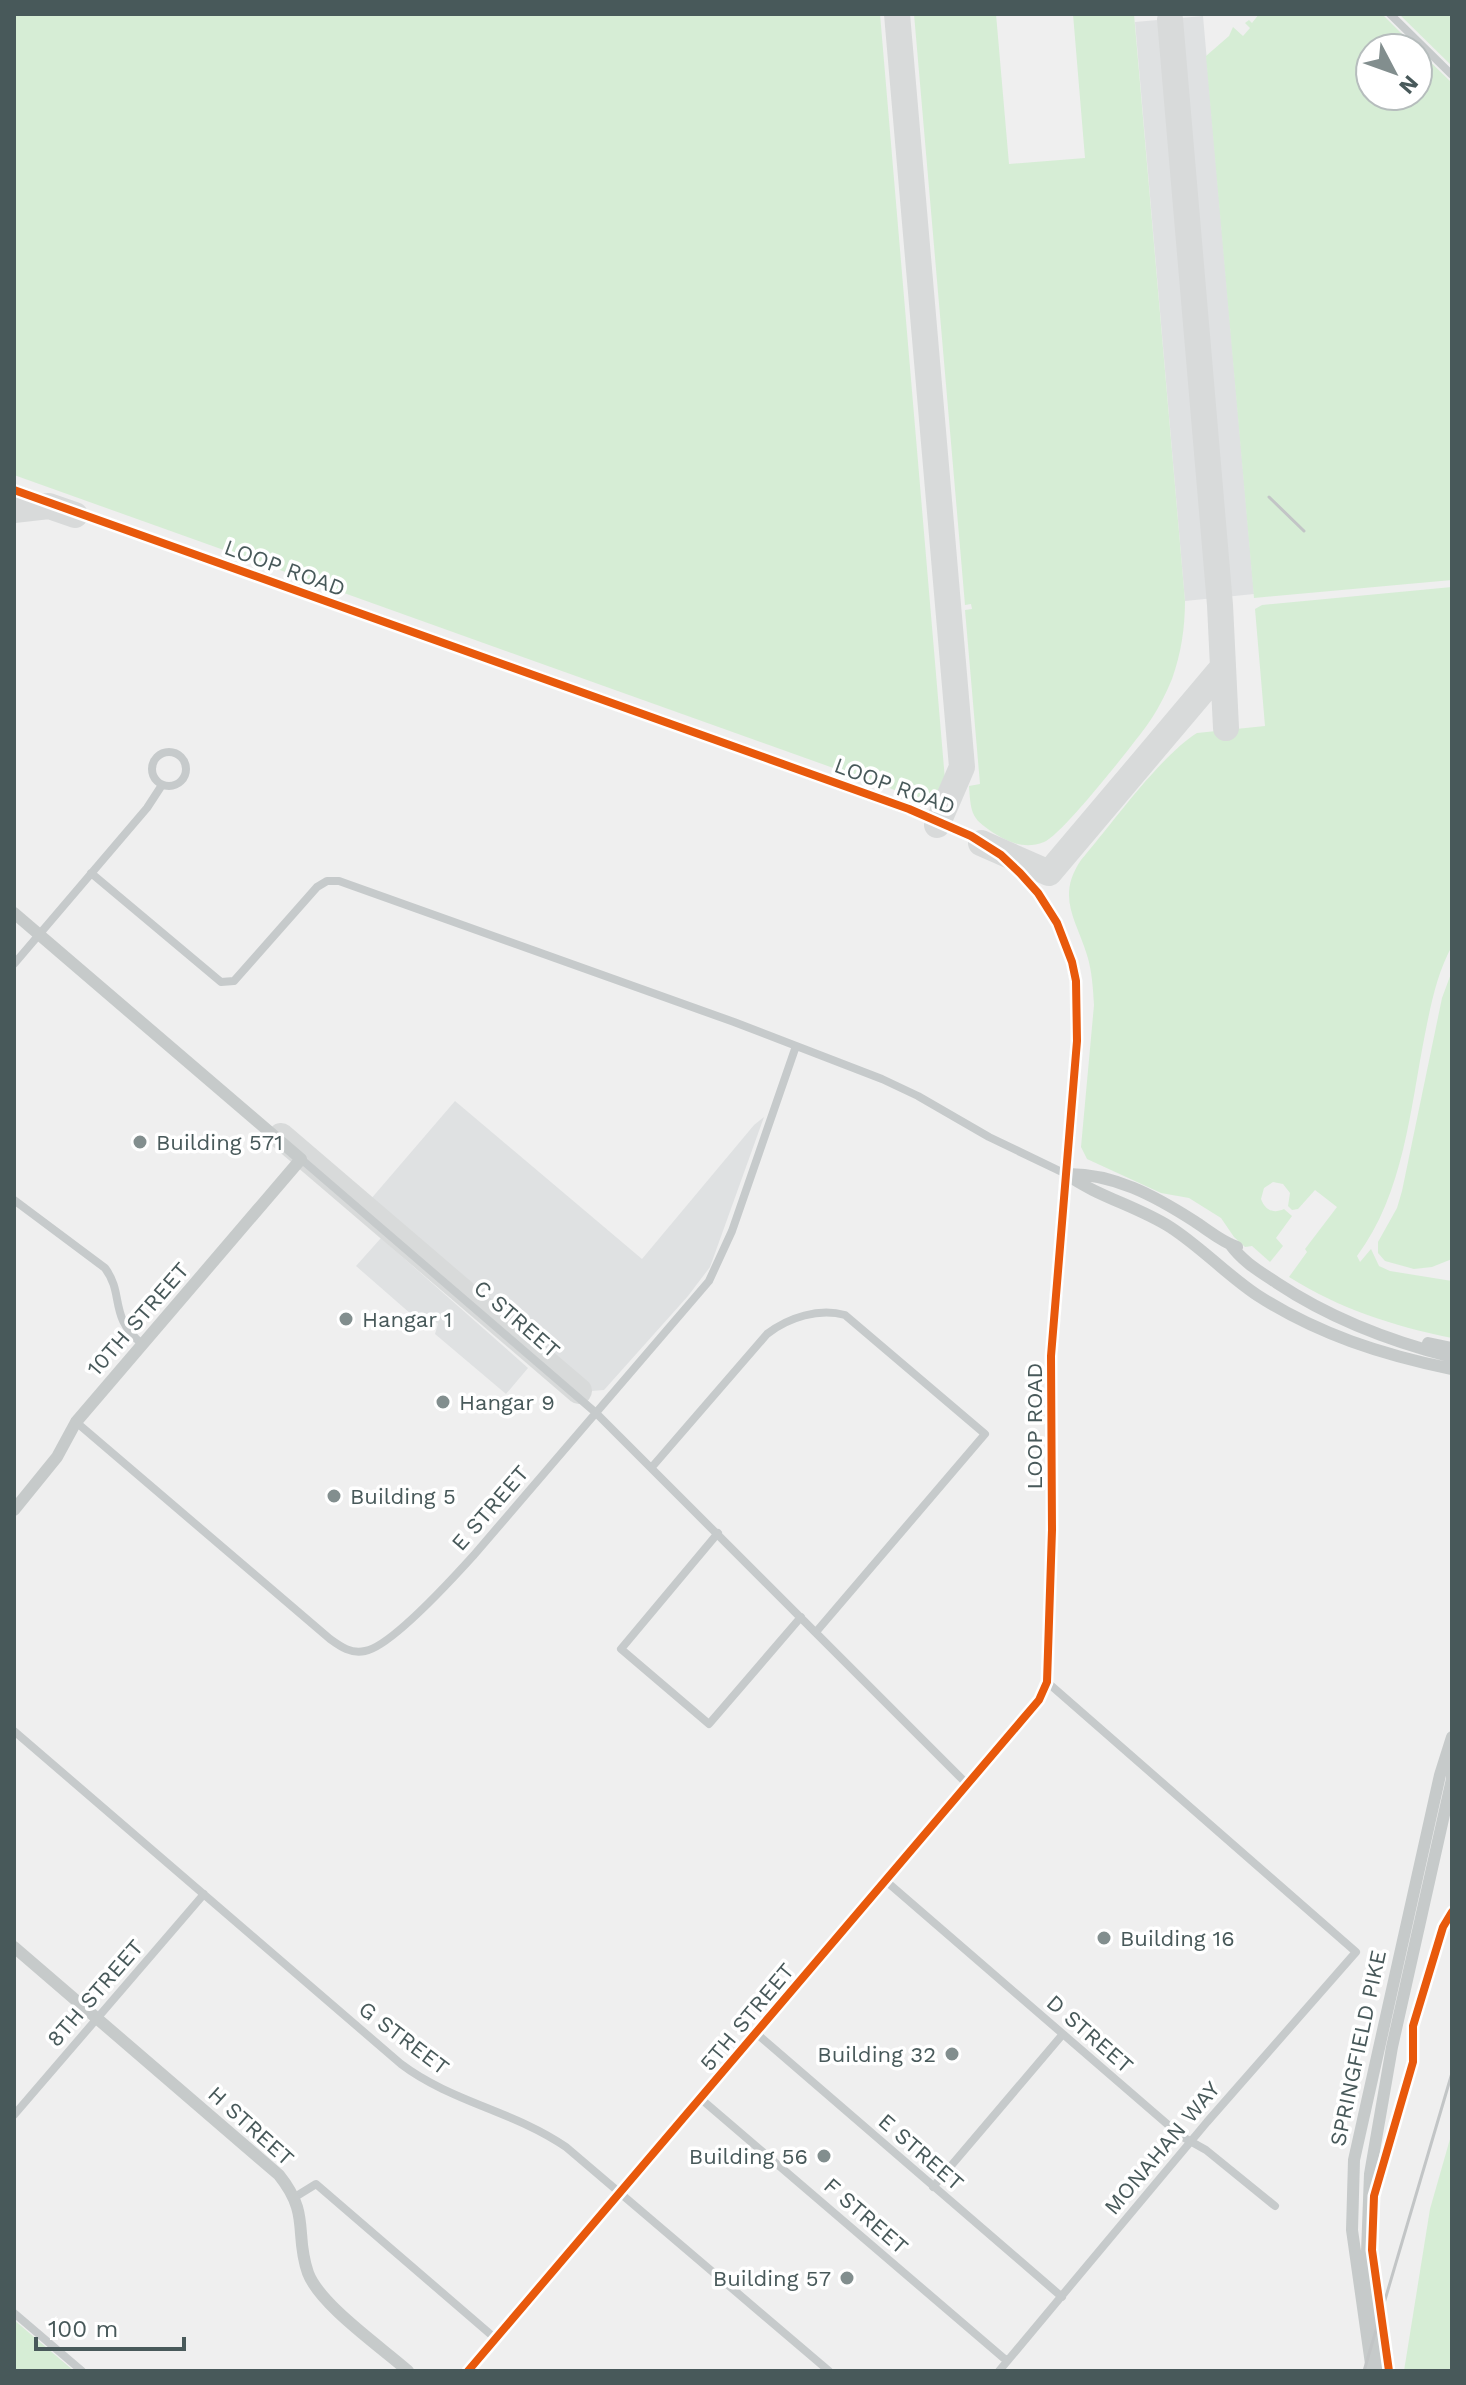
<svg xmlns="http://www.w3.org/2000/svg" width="1466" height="2385" font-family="'Work Sans',sans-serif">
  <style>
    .airport { fill: #dfe1e2 }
    .green { fill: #d6edd5 }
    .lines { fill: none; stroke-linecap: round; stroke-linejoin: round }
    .taxiway { stroke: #d8dada; stroke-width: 26 }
    .street { stroke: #c6cacb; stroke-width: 8 }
    .secondary { stroke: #c6caca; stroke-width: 12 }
    .rail { stroke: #c2c5c6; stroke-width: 3 }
    .cycleway-casing { stroke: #fff; stroke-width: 13 }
    .cycleway { stroke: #e8590c; stroke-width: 8 }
    .poi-dot { fill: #828e8e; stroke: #fff; stroke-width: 3 }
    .labels { text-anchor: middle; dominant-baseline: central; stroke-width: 7; stroke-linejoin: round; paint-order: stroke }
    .street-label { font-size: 22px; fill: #48595a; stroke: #fff }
    .poi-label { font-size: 22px; fill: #48595a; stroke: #fff; text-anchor: start }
  </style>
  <rect width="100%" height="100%" fill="#efefef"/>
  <path class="airport" d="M1203,16L1254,594L1185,601L1135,22Z
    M455,1101L642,1259L754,1125L764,1117L710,1267L688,1296L604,1390L591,1391L370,1200Z
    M381,1238L528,1368L506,1394L435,1334L438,1324L429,1316L419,1321L356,1266Z"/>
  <path class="green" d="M14,14H880L945,780C941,793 933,798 920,799L14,475Z
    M914,14H996L1009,164L1085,158L1073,14H1134L1185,601C1185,628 1181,654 1172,679C1165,696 1156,713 1145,728C1130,748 1062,835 1044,842C1027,849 1012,844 997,835C972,819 971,816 969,786L980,784L965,610L972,609L971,604L965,605Z
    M1259,14H1382L1416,48H1370V96H1418V50L1452,83V580L1254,598L1206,56L1229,36L1233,27L1243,36L1250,28L1245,23L1249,20L1252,23Z
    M1399,14H1452V66Z
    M1452,587V946C1437,973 1431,1004 1425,1034C1410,1110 1404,1193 1357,1256L1360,1262L1371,1249L1379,1266L1390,1271L1452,1281V1338C1393,1326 1340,1309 1289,1277L1307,1252L1305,1249L1337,1207L1315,1190L1298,1209L1292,1210L1288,1206L1290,1193L1283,1184L1273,1182L1264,1188L1261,1199C1265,1210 1273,1214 1284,1209L1292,1216L1276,1238L1283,1246L1270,1262L1252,1246L1245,1247L1234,1237L1221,1218L1189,1198L1161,1193L1087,1159L1081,1147L1094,1005C1093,988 1092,971 1087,955C1076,919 1056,897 1081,860C1112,824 1159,757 1197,733L1265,726L1255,609L1262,605Z
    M1452,971V1259L1432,1267L1414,1269L1385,1261L1378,1253V1242L1397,1208L1402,1191L1442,998Z
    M1452,2132V2371H1404L1430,2209Z
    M14,2320L74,2371H14Z"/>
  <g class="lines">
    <path class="taxiway" d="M897,14L962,767L937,825
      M1170,19L1220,605L1226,728
      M14,510L49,506L75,515
      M981,843L1049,873L1223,667
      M281,1136L579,1391"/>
    <path class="street" d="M1390,14L1452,75
      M152 769a17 17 0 1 1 34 0a17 17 0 1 1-34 0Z
      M91,873L221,982L234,981L317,887L327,881H339L734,1022L882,1079L918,1096L989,1137L1066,1174
      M14,964L147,808L162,785
      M301,1159L595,1412L967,1784
      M14,1200L105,1268C125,1295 108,1316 142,1344
      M76,1422L330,1639C341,1647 351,1654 365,1651C391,1647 455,1576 474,1555L709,1281L732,1231L796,1046
      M652,1467L767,1334C789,1317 819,1308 845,1315L985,1434L816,1632
      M718,1533L621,1649L709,1724L801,1617
      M14,1731L401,2064C451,2102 514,2111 566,2147L829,2371
      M887,1882L1181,2136L1206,2150L1275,2206
      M757,2034L1062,2297
      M701,2099L1007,2361
      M14,2115L204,1894
      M933,2187L1063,2034
      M295,2197L316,2184L496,2339
      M14,2313L82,2371
      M999,2371L1207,2122L1356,1952L1047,1682"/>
    <path class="secondary" d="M14,490L909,809L971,836L1001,855L1020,873L1038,893L1057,923L1072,962L1076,981L1077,1041L1051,1356L1052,1530L1047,1682L1039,1700L468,2371
      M14,913L301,1159L76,1422L57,1457L14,1510
      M1066,1174C1098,1197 1137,1206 1170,1227C1201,1247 1227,1275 1257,1295C1317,1334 1383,1355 1452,1369
      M1066,1174C1113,1173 1155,1196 1194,1221C1208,1230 1222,1242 1237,1247
      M1230,1244C1243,1262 1259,1271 1277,1283C1331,1319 1389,1341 1452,1357
      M1428,1343L1452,1348
      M14,1947L279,2175C311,2215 294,2233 308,2273C320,2305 381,2347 408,2371
      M1372,2371L1352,2230L1354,2160L1440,1775L1452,1737
      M1381,2371L1367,2252L1370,2174L1392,2047L1452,1779V1756"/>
    <path class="rail" d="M1269,497L1304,531
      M1364,2371L1452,2073"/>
    <g class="cycleway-casing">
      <path id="cycleway" d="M14,490L909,809L971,836L1001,855L1020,873L1038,893L1057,923L1072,962L1076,981L1077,1041L1051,1356L1052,1530L1047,1682L1039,1700L468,2371
        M1389,2371L1372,2250L1374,2196L1413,2062V2026L1443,1927L1452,1912"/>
    </g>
    <use href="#cycleway" class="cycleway"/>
  </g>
  <g class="poi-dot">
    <circle cx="140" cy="1142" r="8"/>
    <circle cx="346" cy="1319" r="8"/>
    <circle cx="443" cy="1402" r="8"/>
    <circle cx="334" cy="1496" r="8"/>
    <circle cx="1104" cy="1938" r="8"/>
    <circle cx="952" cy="2054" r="8"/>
    <circle cx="824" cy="2156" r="8"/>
    <circle cx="847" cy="2278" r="8"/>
  </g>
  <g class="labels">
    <g class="street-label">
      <text transform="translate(285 568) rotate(20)">LOOP ROAD</text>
      <text transform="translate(895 786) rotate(20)">LOOP ROAD</text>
      <text transform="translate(138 1319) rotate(-49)">10TH STREET</text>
      <text transform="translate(517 1319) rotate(41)">C STREET</text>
      <text transform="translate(1034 1426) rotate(-90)">LOOP ROAD</text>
      <text transform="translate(490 1508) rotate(-49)">E STREET</text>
      <text transform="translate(95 1993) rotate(-49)">8TH STREET</text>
      <text transform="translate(747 2017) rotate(-50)">5TH STREET</text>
      <text transform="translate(1090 2034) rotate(41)">D STREET</text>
      <text transform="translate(404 2038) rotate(37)">G STREET</text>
      <text transform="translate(1358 2048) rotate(-78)">SPRINGFIELD PIKE</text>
      <text transform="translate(251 2126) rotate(42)">H STREET</text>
      <text transform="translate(1162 2148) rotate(-50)">MONAHAN WAY</text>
      <text transform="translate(921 2152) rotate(41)">E STREET</text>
      <text transform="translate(866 2216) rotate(41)">F STREET</text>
    </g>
    <g class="poi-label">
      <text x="156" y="1142">Building 571</text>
      <text x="362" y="1319">Hangar 1</text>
      <text x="459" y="1402">Hangar 9</text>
      <text x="350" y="1496">Building 5</text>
      <text x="1120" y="1938">Building 16</text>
      <text x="936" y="2054" text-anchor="end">Building 32</text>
      <text x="808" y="2156" text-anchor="end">Building 56</text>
      <text x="831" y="2278" text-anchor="end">Building 57</text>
    </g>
  </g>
  <rect width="1466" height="2385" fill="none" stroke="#48595a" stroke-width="32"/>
  <g transform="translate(1394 72) rotate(131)"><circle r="38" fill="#ffffff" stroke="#b6bdbd" stroke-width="2"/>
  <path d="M0-6L14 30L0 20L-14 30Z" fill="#828e8e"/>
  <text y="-12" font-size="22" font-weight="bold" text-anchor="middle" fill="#48595a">N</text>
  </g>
  <path d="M36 2337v12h148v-12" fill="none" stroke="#48595a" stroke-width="4"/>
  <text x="48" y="2337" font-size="24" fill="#48595a" stroke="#ffffff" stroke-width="6" paint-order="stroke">100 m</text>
</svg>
